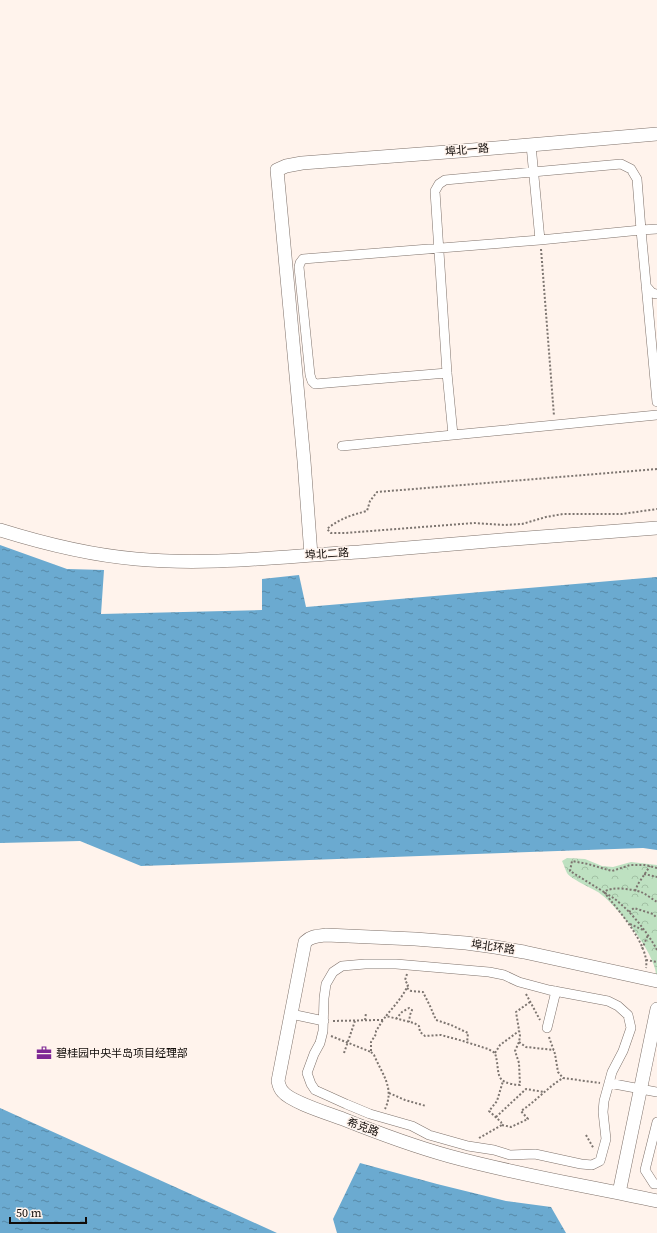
<svg xmlns="http://www.w3.org/2000/svg" width="657" height="1233" font-family="'Source Serif 4','Noto Sans SC',serif">
  <style>
    .park { fill: url(#park-crowns) }
    .water { fill: url(#water-ripples) }
    .lines { fill: none; stroke-linecap: round; stroke-linejoin: round }
    .street-casing { stroke: #7f726b; stroke-width: 10 }
    .secondary-casing { stroke: #7f726b; stroke-width: 14 }
    .path { stroke: #7d7570; stroke-width: 2; stroke-dasharray: 2 2; stroke-linecap: butt }
    .street { stroke: #fff; stroke-width: 9 }
    .secondary { stroke: #fff; stroke-width: 13 }
    .labels { text-anchor: middle; dominant-baseline: central; stroke-width: 3; stroke-linejoin: round; paint-order: stroke }
    .street-label { font-size: 11px; fill: #110c09; stroke: #fff3ec }
    .poi-label { font-size: 11px; fill: #110c09; stroke: #fff3ec; text-anchor: start }
  </style>
  <defs>
    <pattern id="park-crowns" width="20" height="18" patternUnits="userSpaceOnUse"><rect width="20" height="18" fill="#bee1c1"/><path d="M2 6a3 3 0 1 1 6 0M12 15a3 3 0 1 1 6 0" fill="none" stroke="#a2c0a4"/></pattern>
    <pattern id="water-ripples" width="26" height="14" patternUnits="userSpaceOnUse"><rect width="26" height="14" fill="#6baad0"/><path d="M2 4q2-2 4 0t4 0M15 11q2-2 4 0t4 0" fill="none" stroke="#5789a7"/></pattern>
  </defs>
  <rect width="100%" height="100%" fill="#fff3ec"/>
  <path class="park" d="M567,858L585,859L602,866L613,867L631,862L657,865V974H656C655,953 616,904 598,892C591,888 571,879 567,873C565,869 564,865 562,861Z"/>
  <path class="water" d="M0,545L67,569L104,570L101,614L262,610V579L299,575L306,607L657,577V850L643,848L141,866L80,841L0,843Z
    M0,1108L277,1233H0Z
    M360,1163L437,1184L506,1201L551,1207L566,1233H337L333,1219Z"/>
  <g class="lines">
    <g class="street-casing">
      <path id="street" d="M657,229L641,230L637,179L631,169L621,164L445,180L439,184L435,191L447,373L453,435L657,415
        M540,240L641,230L657,402
        M646,286L652,293L657,294
        M447,373L315,384L312,381L310,375L299,267L300,263L303,259L540,240L531,145
        M342,446L453,435
        M291,1014L324,1021
        M547,1028L556,991
        M609,1083L604,1101L603,1112L606,1139L600,1161L592,1165L581,1164L535,1154L510,1155L494,1150L468,1146L429,1135L412,1126L370,1114L346,1104L315,1090L311,1084L307,1073L314,1054L320,1043L323,1031L324,998L326,984L333,972L342,966L365,964H396L489,972L504,975L519,982L549,990L608,1001L618,1006L628,1015L631,1028L623,1051L612,1072L609,1083L657,1092
        M657,1122L645,1170L654,1184H657"/>
    </g>
    <g class="secondary-casing">
      <path id="secondary" d="M0,530C45,544 89,555 136,559C211,566 284,556 359,552C411,548 462,543 514,539C562,535 609,532 657,528
        M311,555L304,461L277,170L286,166L302,163L460,151L657,134
        M657,981L524,952L495,947L466,943L415,939L326,935C318,936 311,936 305,942L278,1081C279,1086 280,1089 283,1092C291,1102 330,1114 343,1119C378,1133 413,1146 449,1156C518,1175 588,1186 657,1201
        M619,1193L657,1009"/>
    </g>
    <path class="path" d="M541,249L554,416
      M657,469L377,492L370,501L367,511C351,515 339,519 327,529L331,533H345L474,523L504,525L522,524L546,517L563,514H622L657,509
      M657,868L645,865H630L612,871L588,864L572,861L570,871L604,892C611,886 632,889 641,892C646,894 652,899 657,902
      M644,874L657,877
      M635,891L638,884L650,866
      M604,892C617,909 650,945 646,968
      M605,893C624,902 647,931 657,950
      M629,912L634,908L653,914L657,918
      M630,924L643,930
      M642,949L648,935
      M646,960L657,962
      M407,974L405,980L408,985C403,997 394,1006 386,1016L414,1023L419,1026L420,1032L425,1036L441,1035L463,1041L488,1049L495,1053C501,1073 492,1083 520,1085L519,1063L515,1051L519,1042L520,1036L516,1012L530,1002
      M407,988L411,991L423,992L430,1006L436,1020L451,1025L468,1033L467,1043
      M526,994L540,1020
      M396,1019L402,1012L409,1008L412,1010L410,1015L409,1022
      M365,1020L366,1013
      M333,1021L377,1020H383L386,1016
      M331,1036L371,1052V1042L376,1034V1031L383,1020
      M549,1037L555,1054L558,1072L563,1078L600,1083
      M519,1042L526,1047L554,1050
      M371,1052L374,1055C382,1074 395,1088 385,1109
      M344,1053L355,1021
      M495,1053L500,1045L519,1031
      M389,1093L405,1100L426,1106
      M496,1117L526,1089L544,1092
      M502,1125L511,1127L528,1119L521,1111C536,1101 548,1087 563,1078
      M586,1135L594,1149
      M479,1138L502,1125L501,1122L489,1111L497,1101L503,1081"/>
    <use href="#street" class="street"/>
    <use href="#secondary" class="secondary"/>
  </g>
  <defs>
    <g id="office-bare" transform="scale(1.2)"><path d="M-6-3h4V-5.5h4V-3h4V5H-6ZM-1-4.5V-3h2v-1.5ZM-6 0V1H6V0Z" fill="#7e2795" stroke="#fff3ec" stroke-width="2.5" paint-order="stroke"/></g>
  </defs>
  <g fill-rule="evenodd">
    <use href="#office-bare" x="44" y="1053"/>
  </g>
  <g class="labels">
    <g class="street-label">
      <text transform="translate(467 150) rotate(-5)">埠北一路</text>
      <text transform="translate(327 554) rotate(-4)">埠北二路</text>
      <text transform="translate(493 947) rotate(8)">埠北环路</text>
      <text transform="translate(363 1127) rotate(20)">希克路</text>
    </g>
    <g class="poi-label">
      <text x="56" y="1053">碧桂园中央半岛项目经理部</text>
    </g>
  </g>
  <path d="M10 1217v6h76v-6" fill="none" stroke="#110c09" stroke-width="2"/>
  <text x="16" y="1217" font-size="12" fill="#110c09" stroke="#fff3ec" stroke-width="3" paint-order="stroke">50 m</text>
</svg>
